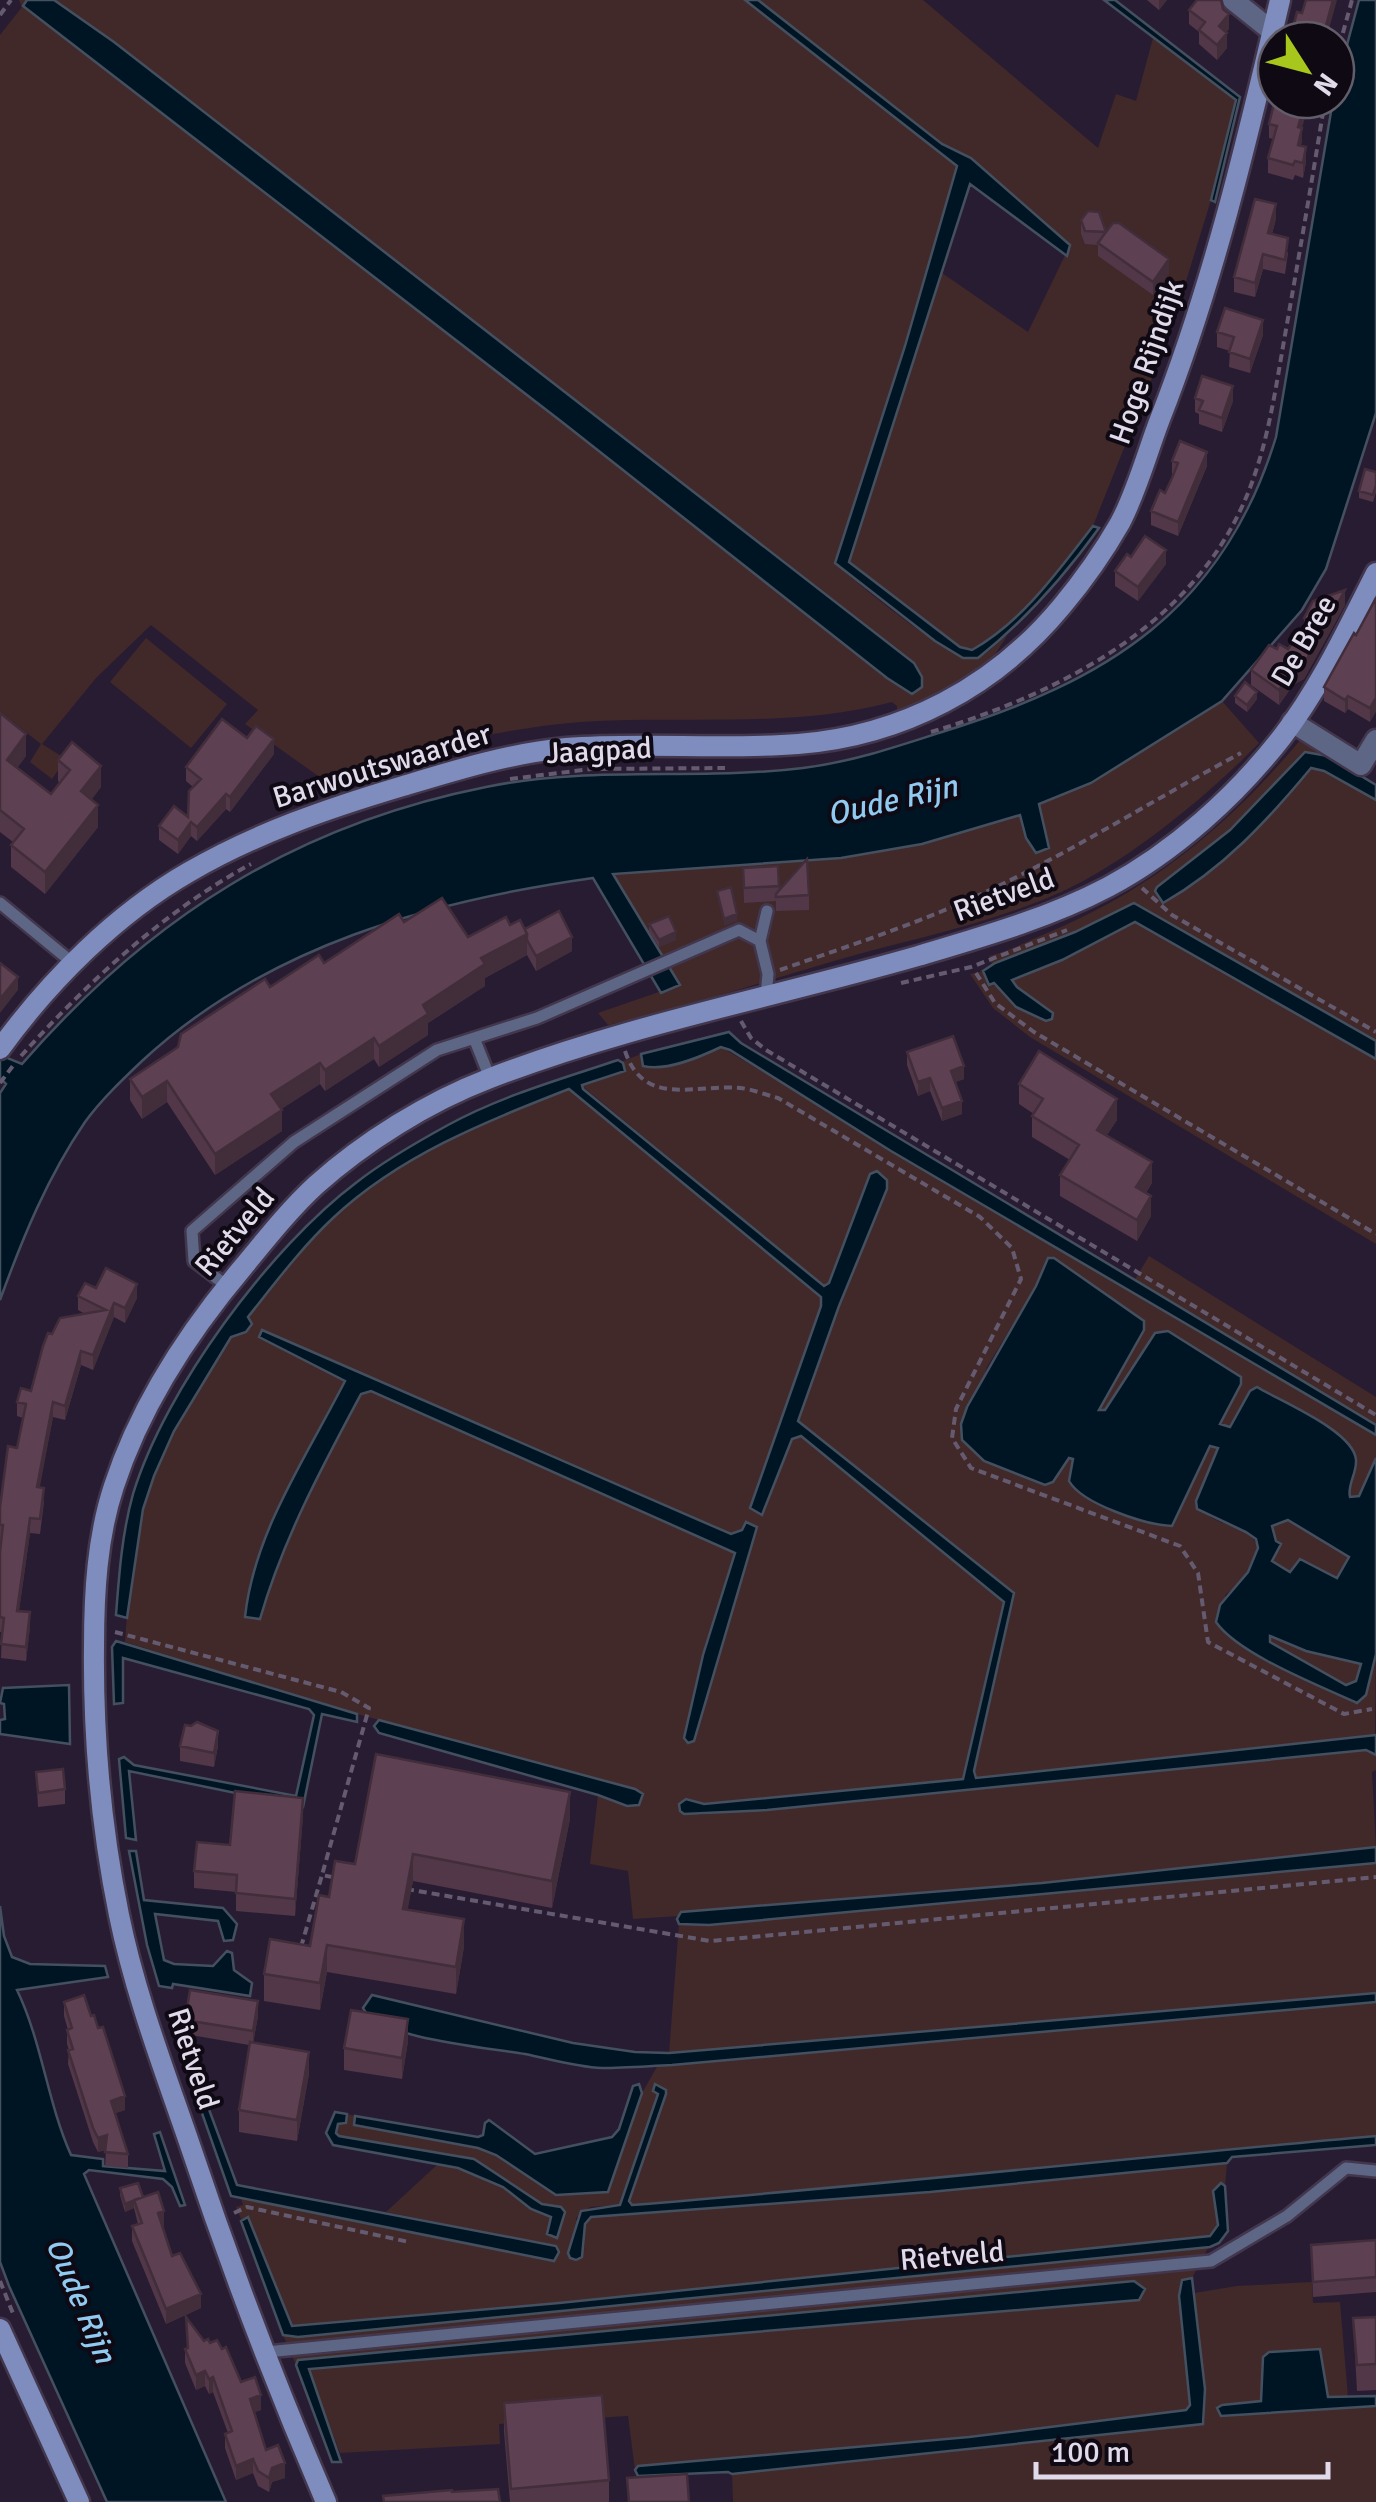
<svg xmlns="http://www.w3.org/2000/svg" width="1376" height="2502" font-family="Signika,sans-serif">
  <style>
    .green { fill: #412829; fill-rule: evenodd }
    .water { fill: #001523; stroke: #44505f; stroke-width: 2.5; fill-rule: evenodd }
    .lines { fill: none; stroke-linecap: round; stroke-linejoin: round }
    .lane-casing { stroke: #42374d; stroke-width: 16 }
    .street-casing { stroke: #42374d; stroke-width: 25 }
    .secondary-casing { stroke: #42374d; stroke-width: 25 }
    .path { stroke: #655b70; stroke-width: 4; stroke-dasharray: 8 5; stroke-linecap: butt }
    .lane { stroke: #5e6685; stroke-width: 11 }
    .street { stroke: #5e6685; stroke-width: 20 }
    .secondary { stroke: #7f8cbe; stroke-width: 20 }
    .wall { fill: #513747 }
    .shaded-wall { fill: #422d3a }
    .building { fill: #5e4053; stroke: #422d3a; stroke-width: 2.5 }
    .labels { text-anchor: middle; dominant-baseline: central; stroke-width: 8; stroke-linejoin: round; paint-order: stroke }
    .street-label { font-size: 30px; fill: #e1daea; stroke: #0e0913 }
    .water-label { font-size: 32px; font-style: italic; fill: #90caf1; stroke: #0e0913 }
  </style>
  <rect width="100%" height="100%" fill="#281c33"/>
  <path class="green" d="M19,0H27L23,7L562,422L887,678L912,694L914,663L114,42L54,0H745L957,166L905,346L835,563C854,581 955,665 977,658C987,655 999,641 1008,634L991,661L954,687L897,715V706L892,702C789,729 686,715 580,722C495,729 408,751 328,783L245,724L258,710L151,625L96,678L42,744L66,759L52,779L30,762L41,744L0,712V35L22,7Z
    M758,0H923L1098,148L1116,94L1136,101L1153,38L1237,100L1211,200L1171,330L1093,526L1044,589L993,638L972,651L960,647L849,562L942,273L1028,332L1070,245L971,158L942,144Z
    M146,638L227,704L191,748L110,682Z
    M1222,701L1259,743C1209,795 1125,864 1059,893C987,925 910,939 834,961C759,983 685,1007 608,1025L598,1013L679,985L612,874L841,858L922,844L1021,815L1026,838L1049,848L1039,804L1091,783Z
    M1302,738L1328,756L1304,752L1230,830L1157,887L1168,900C1225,867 1270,819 1311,768L1324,771L1376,800V1041L1134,903L1075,932L992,965L989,956C1009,951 1028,941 1047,933C1153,889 1229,825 1302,738Z
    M1135,922L1376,1059V1244L1030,1037L993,1008L970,974L983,971L989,985L1017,987L1011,980L1062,960Z
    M721,1047L1376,1435V1458L1359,1496L1350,1497L1348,1491L1357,1462L1282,1402L1257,1387L1249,1391L1230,1428L1219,1424L1241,1384V1377L1168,1331L1130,1369L1105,1410H1098L1144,1330V1321L1053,1258H1047L1036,1286L987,1367L962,1440L984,1461L1044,1485L1053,1482L1069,1458L1196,1476L1211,1445L1219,1448L1196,1501C1200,1506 1203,1511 1208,1515C1224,1528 1251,1525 1258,1548L1241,1583L1225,1595L1227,1636L1290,1672L1357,1703L1366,1695L1376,1654L1375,1737L976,1778L974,1771L1014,1593L797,1421L839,1306L870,1174L829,1283L824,1286L581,1085L624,1072L621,1062L641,1054V1059L704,1056Z
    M569,1089L821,1297V1306L751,1509L762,1515L792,1439L800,1435L1004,1602L963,1779L704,1804L686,1799L699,1815L1366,1749L1376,1755V1770L1372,1772L1376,1847L1042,1883L681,1912L679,1916L633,1919L628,1871L590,1864L598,1795L627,1806L635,1789L357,1714L125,1642C128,1598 133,1553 143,1510C158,1447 196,1389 232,1336L246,1332L252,1324L248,1317C275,1284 301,1248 333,1218C400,1155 485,1123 569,1089ZM262,1330L732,1534L742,1530L684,1737L703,1655L735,1553L370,1391L361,1394C322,1467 283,1538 260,1619L249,1585L269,1529L346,1381L259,1337Z
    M1149,1256L1376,1397V1425L1134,1281Z
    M1288,1520L1349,1557L1336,1579L1300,1559L1290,1572L1271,1561L1281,1545L1276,1541L1272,1526Z
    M1270,1635L1306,1651L1362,1664L1356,1682L1346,1685L1269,1641Z
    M1376,1863V1993L669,2053L679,1924L709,1925Z
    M1376,2002V2136C1128,2156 880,2184 632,2205L629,2202L658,2094L620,2205L590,2207L576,2218L584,2251L585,2224L591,2217L930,2192L1227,2163L1225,2186L1221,2183L1213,2191L1218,2225L1210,2236L559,2303L291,2326L248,2218L241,2219L236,2207L243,2205L241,2198L555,2246L386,2212L438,2164L479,2175L503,2187L531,2209L552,2217L556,2237L565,2212L561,2207L542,2204L474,2159L339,2136L336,2133L338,2123L346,2122L347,2114L355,2116V2125L478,2148L496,2155L556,2195L607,2192L642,2093L658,2065Z
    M1208,2248L1192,2278L1181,2280L1179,2296L1190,2405L1186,2410L969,2437L638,2466L635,2470L628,2416L499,2424L500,2444L340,2453L308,2369L1139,2300L1144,2289L1134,2281L299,2360L296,2365L283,2335L298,2337Z
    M1312,2282L1313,2303L1340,2302L1348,2397H1327L1320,2350L1263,2358L1261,2401L1222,2405L1300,2412L1376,2406V2502H733L732,2474L1198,2425L1205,2420L1194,2293L1237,2286Z"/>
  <path class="water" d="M27,0H54L114,42L914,663L922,677V687L912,694L887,678L562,422L23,6Z
    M745,0H758L942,144L971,158L1070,245L1067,256L970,184L849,562L960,647L972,650C1023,621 1058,571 1093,526L1099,528C1063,578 1026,620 978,658H963L935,641L835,563L905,346L957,166Z
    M1104,0H1115L1240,97L1215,202L1211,200L1236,100Z
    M1359,0H1376V413L1326,569L1302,610L1222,701L1091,783L1039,804L1049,848L1036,853L1026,838L1020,815L922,844L841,858L613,874L680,985L661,993L593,878C430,901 266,946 142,1061C122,1080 101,1100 85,1122C47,1178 23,1237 0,1300V1093L6,1084L0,1078V1055L22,1064C149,918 295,825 486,787C591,765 698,781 803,768C851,762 896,747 942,732C1107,681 1223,610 1276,437L1333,100H1336V86Z
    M1305,752L1328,756L1376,785V800L1324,771L1311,768C1268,820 1223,869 1163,903L1155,891L1157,887L1230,830Z
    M1134,903L1376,1041V1059L1135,922L1062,960L1012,980L1017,987L1053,1013L1052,1019L1046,1021L1016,1007L994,983L989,985L983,971L995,963L1075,932Z
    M729,1032L741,1043L1376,1425V1435L891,1151L730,1050L721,1047C700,1057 666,1072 643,1066L641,1054Z
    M618,1060L623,1063L625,1071L582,1085L583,1089L824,1286L829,1283L870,1174L877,1171L887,1180V1189L839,1306L798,1421L1014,1593L974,1771L976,1778L1376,1735V1755L1366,1750L767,1810L684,1814L680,1811L679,1804L686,1799L704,1804L963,1779L1004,1602L801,1436L792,1439L762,1515L750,1508L821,1306V1297L569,1089C485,1122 400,1155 333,1218C302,1247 275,1283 248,1317L252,1324L246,1332L231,1337L174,1431L154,1476L143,1509L127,1618L116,1615C119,1575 122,1533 133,1494C165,1389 270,1247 357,1182C385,1160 417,1142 448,1125C501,1096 561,1079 618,1060Z
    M1048,1258H1054L1144,1321V1330L1099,1410H1105L1155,1333L1168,1331L1241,1377V1384L1220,1424L1230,1427L1250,1391L1257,1387C1280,1401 1354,1431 1356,1460C1357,1473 1347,1485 1350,1497L1359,1496L1376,1458V1654L1366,1695L1357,1703C1320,1686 1238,1654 1216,1622L1220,1605L1248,1572L1258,1548L1256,1539L1246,1532L1197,1509L1196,1501L1218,1448L1210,1446L1172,1526C1146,1525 1082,1504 1069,1481L1073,1459L1069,1458L1053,1482L1045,1485L984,1461L962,1440L961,1424L967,1407L1036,1286ZM1288,1520L1349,1557L1337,1578L1300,1559L1290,1572L1272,1561L1281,1544L1276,1541L1272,1526ZM1270,1636L1306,1651L1361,1664L1356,1681L1346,1685L1270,1642Z
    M262,1330L731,1534L742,1530L746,1522L757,1527L694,1741L688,1743L684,1738L703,1655L735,1553L371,1391L361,1394C322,1467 283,1539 260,1619L245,1617C254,1532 307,1456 345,1381L259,1337Z
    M116,1641L357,1714V1722L322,1714L303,1807L129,1771L136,1840L126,1838L119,1759L124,1757L134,1765L296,1796L314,1715L309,1709L123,1658V1703L114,1704L112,1647Z
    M69,1685L70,1744L0,1734V1720L5,1719L4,1704L0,1703L3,1688Z
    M379,1720L635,1789L643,1794L639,1805L627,1806L598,1795L379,1733L374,1726Z
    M1376,1847V1863L709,1925L679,1924L677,1919L681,1912L1042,1883Z
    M129,1851H136L144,1900L223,1908L237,1924L233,1940L224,1941L218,1921L155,1914L164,1960L174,1964L213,1966L227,1951L232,1953L234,1970L252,1983L250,1996L173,1984L172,1988L159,1986L147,1945Z
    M0,1906L4,1936L12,1957L30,1964L105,1966L108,1977L17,1990C42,2042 47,2101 71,2155L103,2159V2166L165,2171L154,2134L160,2132L185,2205L180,2206L172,2187L163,2179L89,2170L84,2174L226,2502H107L9,2286L0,2262Z
    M1376,1993V2002L672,2065C649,2066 625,2068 602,2068C576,2067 550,2059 525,2054C492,2048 377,2039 363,2008L372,1995L573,2043L635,2052L669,2053Z
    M639,2084L642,2093L608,2192L556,2195L496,2155L478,2148L354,2125L355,2116L478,2137L483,2135L485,2123L489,2120L535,2154L612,2137L619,2129L633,2086Z
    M655,2084L666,2090V2094L629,2201L632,2205C880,2185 1128,2158 1376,2136V2145L1232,2157L1227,2163L930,2192L591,2217L585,2224L582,2257L576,2260L570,2258L568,2253L581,2211L620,2205L658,2094L653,2091Z
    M204,2096L237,2185L556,2246L559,2252L554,2261L231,2196L197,2099Z
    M335,2112L347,2114L346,2123L338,2124L336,2133L339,2136L474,2159L542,2204L561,2207L565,2212L557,2238L547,2234L551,2217L531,2209L503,2187L458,2168L333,2145L326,2133Z
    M1221,2183L1225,2186L1228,2231L1219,2243L1210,2247L298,2337L283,2335L241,2221L248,2217L292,2326L559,2303L1210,2236L1218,2225L1213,2191Z
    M1192,2278L1205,2389L1203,2424L732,2474L728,2472L638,2476L635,2470L638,2466L969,2437L1186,2410L1190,2405L1179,2296L1182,2280Z
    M1134,2281L1145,2289L1139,2300L309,2369L341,2462H332L296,2365L298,2360Z
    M1320,2349L1328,2397L1376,2396V2406L1221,2416L1217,2408L1222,2405L1261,2401L1263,2357L1269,2352Z"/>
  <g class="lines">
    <g class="lane-casing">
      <path id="lane" d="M0,903L74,964
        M760,941L767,911
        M474,1038L490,1078
        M227,1286L194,1261L192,1231L294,1142L437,1050L537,1018L739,930L760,941L768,974L766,996
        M266,2352L1211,2261L1287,2216L1346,2168L1376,2171"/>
    </g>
    <g class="street-casing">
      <path id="street" d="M1233,0L1273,32
        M1292,722L1361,765L1376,740"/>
    </g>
    <g class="secondary-casing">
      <path id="secondary" d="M0,1049C49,981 116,914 189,872C256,833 329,808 403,786C456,770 511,753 566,748C643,742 721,750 798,744C902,736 995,687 1062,606C1082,582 1104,551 1120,523C1137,491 1147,453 1160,419C1213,284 1247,141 1280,0
        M0,2329L79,2502
        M326,2502C276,2386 231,2268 191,2148C165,2072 135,1994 119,1915C101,1827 93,1737 94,1646C94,1594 97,1537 114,1486C140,1406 190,1330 244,1266C267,1238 290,1209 316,1185C364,1142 428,1102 488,1079C627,1025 775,997 918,956C982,937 1049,918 1108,887C1174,852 1236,796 1282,737C1320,688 1348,628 1376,573"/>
    </g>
    <path class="path" d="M0,15L11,0
      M1336,58L1352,0
      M931,732C1051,696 1180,633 1238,515C1268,455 1275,389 1287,324C1300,250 1313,175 1325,100
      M510,779L591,769L725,768
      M1142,888L1172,915L1376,1032
      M780,970C842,948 905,928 966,901C1061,859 1149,802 1241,753
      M976,973L995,1003L1034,1032L1376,1234
      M901,983L971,967L1067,930
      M741,1021L751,1038L766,1050L1376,1415
      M625,1051C644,1108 694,1084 740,1088C752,1089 766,1095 778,1098L980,1217L1012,1248L1021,1279L956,1409L952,1438L971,1468L1180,1546L1198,1573L1208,1642L1344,1714L1372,1709
      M21,1056C87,983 164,911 251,864
      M0,1083L15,1063
      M115,1632L341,1692L369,1708L322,1875
      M406,1889L710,1941L1376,1877
      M301,1947L322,1875L337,1878
      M234,2213L247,2207L409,2242
      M0,2281L14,2316"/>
    <use href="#lane" class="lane"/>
    <use href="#street" class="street"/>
    <use href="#secondary" class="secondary"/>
  </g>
  <path class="wall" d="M1147,0H1167L1159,10Z
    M1189,10L1229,29L1226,32L1227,48L1217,60L1199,44V32L1189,24Z
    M1269,124L1302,128L1301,146L1306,162L1303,178L1295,175L1293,180L1268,173V158L1273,139L1269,138Z
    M1276,219L1272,234L1288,253L1285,274L1263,269L1255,297L1234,292V277Z
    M1081,220L1106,232L1169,273L1153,295L1098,256V245L1085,244L1081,234Z
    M1217,332L1263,335L1250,373L1229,367L1230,351L1217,347Z
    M1195,398L1233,401L1222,432L1199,424V414L1195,412Z
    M1172,461L1207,466L1178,536L1151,525V511L1165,493L1172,476Z
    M1376,472V492L1373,502L1359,498V491Z
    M1131,557L1166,564L1138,601L1115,586V571Z
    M1376,598L1370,722L1348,709L1345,713L1324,701V687L1356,635Z
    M1345,605L1304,679L1293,685L1279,705L1251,685V670L1277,649H1288L1304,627V618Z
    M1235,696L1257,699L1247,712L1235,703Z
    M0,713L26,756L17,768L51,794L60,783L58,781V760L101,787L91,800L98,827L45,894L11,867V845L13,842L0,832Z
    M247,738L274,754L230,812L226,809L197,841L191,836L178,854L159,840V826L188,817L193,787L186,781V767Z
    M778,866L779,891L809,895V910L776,911V901L744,903L743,868Z
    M404,922L468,937L510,925L525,929L572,951L536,971L527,955L485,978V986L428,1023V1035L379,1067L374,1059L325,1091L320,1084L281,1109L282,1131L215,1175L167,1102L142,1119L130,1100V1079L270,987L324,963Z
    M649,924L676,940L659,947L649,932Z
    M907,1052L964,1079L955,1082L962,1114L942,1121L930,1091L918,1096L907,1065Z
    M1019,1084L1117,1120L1107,1135L1152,1183L1146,1193L1151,1216L1137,1241L1060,1196V1175L1070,1160L1032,1137V1116L1034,1114L1019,1104Z
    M96,1288L137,1298L125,1323L114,1317L93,1370L81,1365L65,1420L53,1417L39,1488L44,1502L40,1534L30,1533L19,1611L30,1627L26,1661L1,1658L2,1632H0V1552L1,1540H0V1507L17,1448L23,1418L17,1416V1402L31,1391L52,1334L85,1314L78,1310V1296Z
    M180,1746H218L214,1767L180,1761Z
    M36,1772L65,1789V1804L38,1807Z
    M303,1816L295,1916L236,1911V1892L194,1888V1871L230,1845Z
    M570,1819L552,1908L413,1881L407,1910L464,1947L456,1994L327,1972L320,2010L264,2001V1974L310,1946L329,1897L355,1864Z
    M64,2002L125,2110L115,2113L128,2154V2168L105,2166L106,2150L98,2152L93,2142L68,2064L69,2050L67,2044V2030H68L64,2016Z
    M258,2016L253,2043L309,2074L297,2141L239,2132V2110L249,2045L185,2034V2020Z
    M408,2041L402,2079L344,2070V2048Z
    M120,2188L143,2197L164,2226H162L172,2256L201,2308L166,2324L132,2241V2226L138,2224L134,2208L125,2212L120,2195Z
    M1376,2240V2292L1313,2297L1311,2245Z
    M1376,2317V2390L1357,2391L1353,2318Z
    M204,2341L222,2349L241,2382L261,2410L254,2412L266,2450L285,2478L272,2482L269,2492L258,2486L253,2473L236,2480L225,2448V2434L228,2433L213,2392L209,2394L205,2386L196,2390L185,2363V2349Z
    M504,2403L609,2480V2502H510L504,2432Z"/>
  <path class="shaded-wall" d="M1159,0H1167L1159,10Z
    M1333,0H1337L1326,40H1322Z
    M1229,14V29L1219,41V26Z
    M1227,33V48L1217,60V45Z
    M1306,100H1310L1302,128V142L1298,159V127Z
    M1306,147V162L1303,178V163Z
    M1276,204V219L1268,247V233Z
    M1263,254V269L1255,297V283Z
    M1169,259V273L1153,295V282Z
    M1263,320V335L1250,373V359Z
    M1233,386V401L1222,432V418Z
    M1207,452V466L1178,536V522Z
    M1166,550V564L1138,601V587Z
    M1345,590V605L1304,679L1293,685L1279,705V690Z
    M1257,692V699L1247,712V705Z
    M1348,696V709L1345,713V700Z
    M1376,698V712L1370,722V708Z
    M26,734V756L7,781V760Z
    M274,739V754L230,812V797Z
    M101,766V787L81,813V791Z
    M226,794V809L197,841V827Z
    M98,805V827L45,894V872Z
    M191,822V836L178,854V840Z
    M737,914V921L724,926V919Z
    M676,932V940L659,947V940Z
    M527,934V955L485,978V986L428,1023V1035L379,1067V1046L423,1005L481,958Z
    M572,937V951L536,971V956Z
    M18,977V990L0,1013V999Z
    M374,1038V1059L325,1091V1070Z
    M320,1063V1084L271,1116V1094Z
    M964,1066V1079L951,1084V1071Z
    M930,1078V1091L918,1096V1082Z
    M167,1081V1102L142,1119V1097Z
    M1117,1099V1120L1097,1150V1130Z
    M962,1101V1114L942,1121V1108Z
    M282,1110V1131L215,1175V1154Z
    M1152,1162V1183L1136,1207V1187Z
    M1151,1196V1216L1137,1241V1220Z
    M137,1284V1298L125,1323V1308Z
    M114,1303V1317L93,1370V1355Z
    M81,1351V1365L65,1420V1406Z
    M53,1402V1417L37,1502V1487Z
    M30,1518V1533L17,1625V1611Z
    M30,1612V1627L26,1661V1647Z
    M218,1731V1746L214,1767V1753Z
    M570,1792V1819L552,1908V1881Z
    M303,1798V1816L295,1916V1899Z
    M413,1854V1881L403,1936V1909Z
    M464,1919V1947L456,1994V1967Z
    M327,1945V1972L320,2010V1983Z
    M258,2001V2016L253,2045V2031Z
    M408,2019V2041L402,2079V2058Z
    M309,2052V2074L297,2141V2120Z
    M125,2096V2110L111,2115V2101Z
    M107,2135V2149L98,2152V2138Z
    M134,2201V2208L125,2212V2204Z
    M164,2211V2226L158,2228V2213Z
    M201,2294V2308L166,2324V2309Z
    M205,2371V2386L196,2390V2375Z
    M213,2377V2392L209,2394V2379Z
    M261,2395V2410L250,2414V2399Z
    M253,2459V2473L236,2480V2466Z
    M285,2463V2478L272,2482L269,2492V2478L272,2468Z"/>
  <path class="building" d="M1197,0H1221L1223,9L1229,14L1219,26L1227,33L1217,45L1199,30L1205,22L1189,10Z
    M1306,0H1333L1322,40H1290L1297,12L1302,13Z
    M1276,95V100H1306L1298,127L1302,128L1298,145L1306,147L1303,163L1295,161L1293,165L1268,158L1277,126L1269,124Z
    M1255,199L1276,204L1268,233L1288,238L1285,260L1263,254L1255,283L1234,277Z
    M1088,211L1099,212L1106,232L1113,223H1119L1169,259L1153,282L1098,243L1106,232L1085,231L1081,220Z
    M1225,308L1263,320L1250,359L1229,352L1234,337L1217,332Z
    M1202,376L1233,386L1222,418L1199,410L1203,401L1195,398Z
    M1180,441L1207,452L1178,522L1151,511L1160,490L1165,493L1172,478L1178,463L1172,461Z
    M1365,469L1376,472V485L1373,495L1359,491Z
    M1145,536L1166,550L1138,587L1115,571L1127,554L1131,557Z
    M1345,590L1304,664L1293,670L1279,690L1251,670L1269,645L1277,649L1279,644L1288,649L1309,620L1304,618L1313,601Z
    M1376,598V698L1370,708L1348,696L1345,700L1324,687L1354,633L1356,635Z
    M1245,682L1257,692L1247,705L1235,696Z
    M0,713L26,734L7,760L51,794L70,770L58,760L72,742L101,766L81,791L98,805L45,872L11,845L24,829L0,810Z
    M222,719L247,738L256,726L274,739L230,797L226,794L197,827L191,822L178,840L159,826L174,806L188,817L189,791L201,779L186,767Z
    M807,859L809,895L776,897V894Z
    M778,866L779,886L744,888L743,868Z
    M731,887L737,914L724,919L717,891Z
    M442,898L468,937L506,917L510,925L520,920L527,934L481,958L485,964L423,1005L428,1014L379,1046L374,1038L325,1070L320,1063L271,1094L282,1110L215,1154L167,1081L142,1097L130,1079L178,1047L181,1034L265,979L270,987L319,955L324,963L399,914L404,922Z
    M559,911L572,937L536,956L527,940V934L525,929Z
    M669,916L676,932L659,940L649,924Z
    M0,963L18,977L0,999Z
    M953,1036L964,1066L951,1071L962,1101L942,1108L930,1078L918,1082L907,1052Z
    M1039,1051L1117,1099L1097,1130L1152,1162L1136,1187L1151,1196L1137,1220L1060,1175L1079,1145L1032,1116L1043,1099L1019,1084Z
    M106,1268L137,1284L125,1308L114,1303L93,1355L81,1351L65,1406L53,1402L37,1487L44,1488L40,1519L30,1518L17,1611L30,1612L26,1647L1,1644L4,1618L0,1617V1552L3,1525H0V1507L8,1446L17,1448L26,1404L17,1402L21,1388L31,1391L43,1346L48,1333L52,1334L60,1318L106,1310L78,1296L85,1283L96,1288Z
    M197,1722L218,1731L214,1753L180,1746L185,1725L191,1726Z
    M376,1754L570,1792L552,1881L413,1854L403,1909L464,1919L456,1967L327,1945L320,1983L264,1974L270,1939L310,1946L319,1895L329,1897L335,1861L355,1864Z
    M63,1769L65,1789L38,1793L36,1772Z
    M235,1791L303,1798L295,1899L236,1893L237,1875L194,1871L197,1842L230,1845Z
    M190,1990L258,2001L253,2031L185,2020Z
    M84,1995L91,2016L94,2015L98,2028L103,2027L125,2096L111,2101L128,2154L105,2152L107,2135L98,2138L93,2128L68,2050L73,2049L67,2030L72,2028L64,2002Z
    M351,2010L408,2019L402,2058L344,2048Z
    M250,2042L309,2052L297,2120L239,2110Z
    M138,2183L143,2197L125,2204L120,2188Z
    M158,2192L164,2211L158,2213L172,2256L180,2253L201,2294L166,2309L132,2226L142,2223L134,2200Z
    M1376,2240V2277L1313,2282L1311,2245Z
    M186,2317L204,2341L208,2339L210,2343L217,2340L222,2349L226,2347L241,2382L255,2377L261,2395L250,2399L266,2450L278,2445L285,2463L272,2468L269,2478L258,2471L253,2459L236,2466L225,2434L232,2431L213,2377L209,2379L205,2371L196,2375L185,2349L188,2348Z
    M1376,2317V2364L1357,2365L1353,2318Z
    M602,2395L609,2480L511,2489L504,2403Z
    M687,2474L689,2502H629L627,2478Z
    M498,2489L500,2502H384L383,2496L452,2490V2492Z"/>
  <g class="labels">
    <g class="street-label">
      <text transform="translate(1147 362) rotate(-71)">Hoge Rijndijk</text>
      <text transform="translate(1304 641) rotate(-60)">De Bree</text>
      <text transform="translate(599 751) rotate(-3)">Jaagpad</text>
      <text transform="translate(382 766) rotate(-17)">Barwoutswaarder</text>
      <text transform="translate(1004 895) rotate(-20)">Rietveld</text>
      <text transform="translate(235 1232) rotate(-50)">Rietveld</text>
      <text transform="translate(193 2059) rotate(72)">Rietveld</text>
      <text transform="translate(952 2256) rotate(-5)">Rietveld</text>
    </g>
    <g class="water-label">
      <text transform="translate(892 800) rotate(-13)">Oude Rijn</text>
      <text transform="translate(81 2300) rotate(67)">Oude Rijn</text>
    </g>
  </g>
  <g transform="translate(1306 70) rotate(126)"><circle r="48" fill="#0e0913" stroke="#625d69" stroke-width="2.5"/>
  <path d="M0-8L18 38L0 25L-18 38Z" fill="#a8c71d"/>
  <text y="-15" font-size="28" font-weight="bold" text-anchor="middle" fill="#e1daea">N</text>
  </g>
  <path d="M1036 2462v15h292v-15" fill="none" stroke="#e1daea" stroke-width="5"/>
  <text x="1051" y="2462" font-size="30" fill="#e1daea" stroke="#0e0913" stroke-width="8" paint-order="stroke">100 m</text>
</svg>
